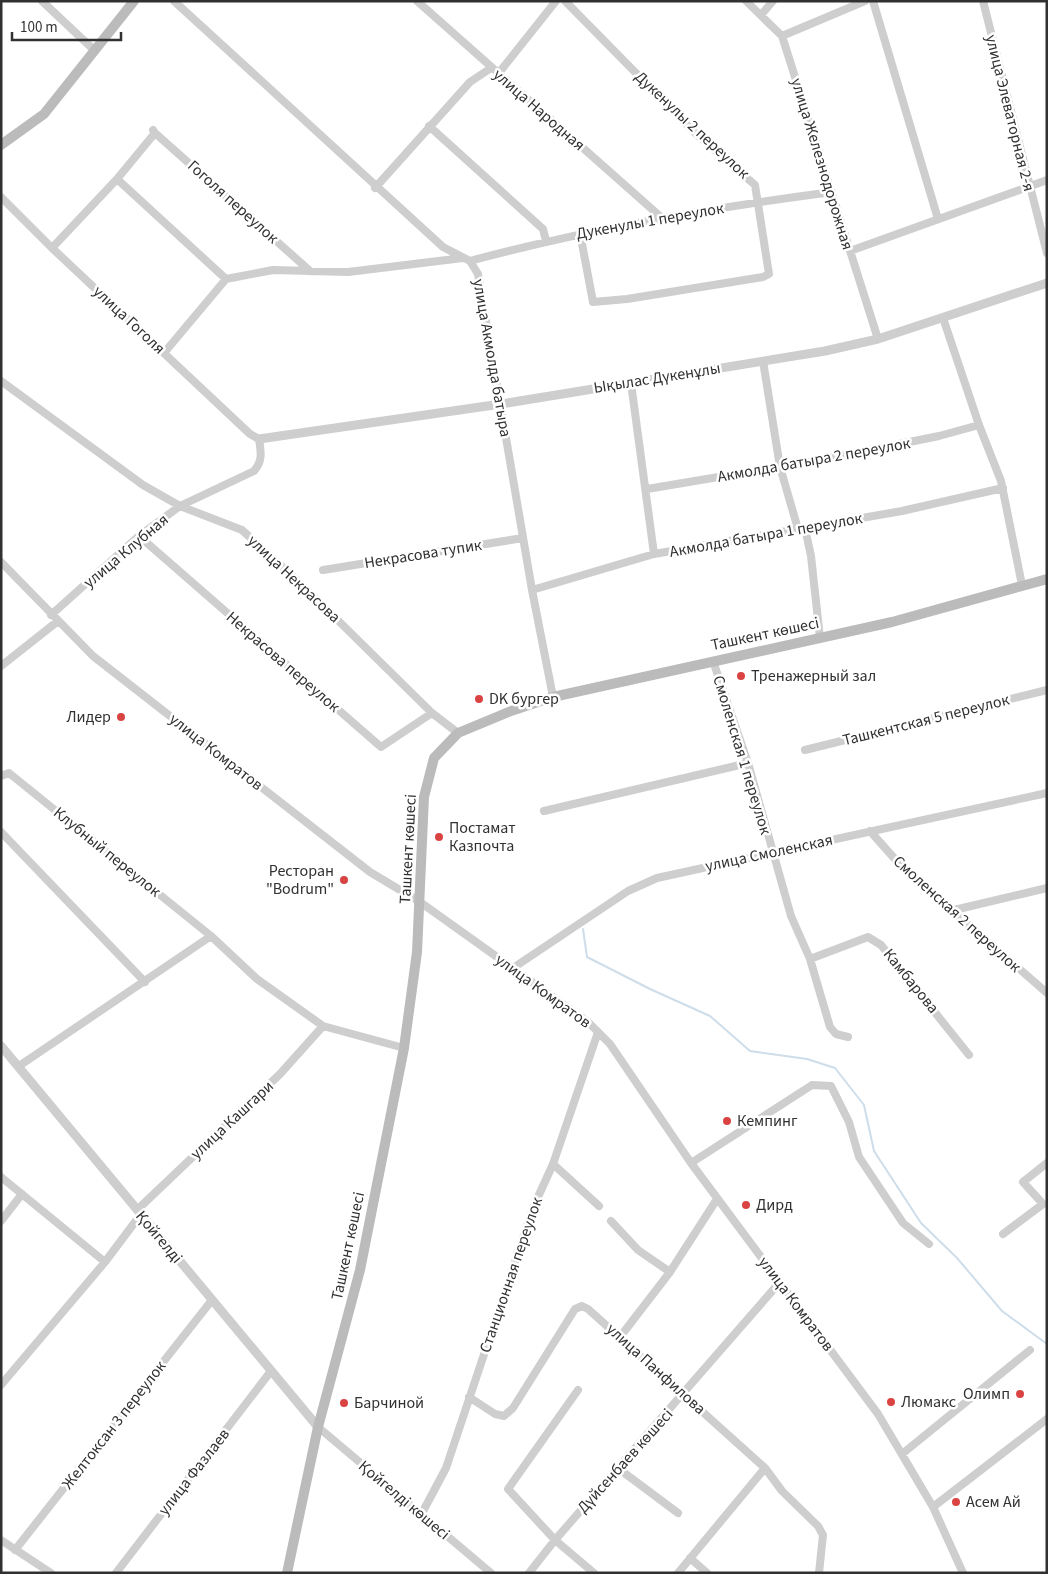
<svg xmlns="http://www.w3.org/2000/svg" width="1048" height="1574" font-family="'Source Sans 3',sans-serif">
  <style>
    .lines { fill: none; stroke-linecap: round; stroke-linejoin: round }
    .stream { stroke: #ceddea; stroke-width: 2 }
    .minor { stroke: #cecece; stroke-width: 8 }
    .tertiary { stroke: #cecece; stroke-width: 9 }
    .secondary { stroke: #bbb; stroke-width: 10 }
    .poi-dot { fill: #d94341; stroke: #fff; stroke-width: 2 }
    .labels { text-anchor: middle; dominant-baseline: central; stroke-width: 5; stroke-linejoin: round; paint-order: stroke }
    .street-label { font-size: 16px; fill: #313131; stroke: #fff }
    .poi-label { font-size: 16px; fill: #313131; stroke: #fff; text-anchor: start }
  </style>
  <rect width="100%" height="100%" fill="#fff"/>
  <g class="lines">
    <path class="stream" d="M583,929L587,957L650,989L710,1016L750,1051L807,1059L835,1068L864,1105L874,1151L921,1223L957,1258L1002,1311L1047,1344"/>
    <path class="minor" d="M42,1L94,50
      M174,1L443,247L470,261L478,274L532,590L553,697
      M417,1L662,218
      M565,1L694,132L755,185L769,274L763,277L627,299L593,302L580,233
      M746,1L782,36L878,339
      M873,1L938,219
      M983,1L1047,253
      M761,15L773,1
      M782,36L865,1
      M498,74L556,1
      M429,126L543,229L546,241
      M155,133L310,271
      M117,179L226,279
      M375,188L470,82L491,68
      M1,197L52,248L250,434L259,439C261,452 263,461 254,471L180,506L139,536L51,615
      M52,248L117,179L155,133L153,130
      M850,251L1047,180
      M470,261C589,229 710,208 832,192
      M943,318L979,425L1001,481L1022,585
      M164,353L226,279L273,270L348,272L463,258
      M763,361L780,467L798,529
      M1,381L143,485L180,506L242,530L299,582L432,713L458,733
      M631,383L654,554
      M647,489L820,460L939,436L979,425
      M805,528L811,556L820,638
      M139,536L381,747L432,713
      M1,562L93,656L370,872L420,902L588,1022L610,1044L691,1163L878,1414L933,1507L963,1573
      M323,570L523,538
      M532,590L654,554L902,511L1003,488
      M713,661L748,763L791,916L810,959L830,1027L836,1034L848,1037
      M1,666L58,621
      M805,750L1047,690
      M1,776L9,773L211,936L257,979L323,1026L404,1048
      M544,811L748,763
      M870,831L902,867L1047,993
      M1,832L145,982
      M950,911L1047,888
      M810,959L868,937L881,945L969,1055
      M513,968L628,891L657,878L1047,793
      M19,1066L211,936
      M691,1163L812,1085L831,1086L849,1122L859,1157L903,1223L929,1244
      M553,1164L599,1206
      M1,1177L105,1262
      M137,1210L280,1074L323,1026
      M1,1221L22,1194
      M611,1221L638,1250L670,1272
      M1003,1234L1043,1204L1023,1182L1047,1163
      M620,1337L670,1272L717,1199
      M1,1385L105,1262L141,1214
      M578,1390L508,1489L555,1540L594,1573
      M469,1397L495,1414L504,1416L513,1408L575,1309L582,1306L588,1309L765,1468L782,1491L818,1526L823,1535L819,1573
      M318,1427L491,1573
      M902,1454L1030,1350
      M619,1469L678,1513
      M933,1507L1047,1419
      M421,1515L446,1468L533,1208L553,1164L598,1032
      M1,1540L51,1573
      M15,1550L212,1300
      M690,1558L707,1573
      M116,1573L271,1371
      M529,1573L555,1540L780,1282
      M678,1573L765,1468"/>
    <path class="tertiary" d="M259,439L501,404L825,351L878,339L1047,283
      M1,1046L318,1427"/>
    <path class="secondary" d="M1,145L44,114L134,1
      M287,1573L318,1427L360,1270L404,1048L417,952L424,797L434,758L458,733L511,711L553,697L892,622L1047,579"/>
  </g>
  <g class="poi-dot">
    <circle cx="741" cy="676" r="5"/>
    <circle cx="479" cy="699" r="5"/>
    <circle cx="121" cy="717" r="5"/>
    <circle cx="439" cy="837" r="5"/>
    <circle cx="344" cy="880" r="5"/>
    <circle cx="727" cy="1121" r="5"/>
    <circle cx="746" cy="1205" r="5"/>
    <circle cx="1020" cy="1394" r="5"/>
    <circle cx="891" cy="1402" r="5"/>
    <circle cx="344" cy="1403" r="5"/>
    <circle cx="956" cy="1502" r="5"/>
  </g>
  <g class="labels">
    <g class="street-label">
      <text transform="translate(539 110) rotate(41)">улица Народная</text>
      <text transform="translate(1010 113) rotate(76)">улица Элеваторная 2-я</text>
      <text transform="translate(692 125) rotate(43)">Дукенулы 2 переулок</text>
      <text transform="translate(822 164) rotate(73)">улица Железнодорожная</text>
      <text transform="translate(233 202) rotate(42)">Гоголя переулок</text>
      <text transform="translate(650 221) rotate(-10)">Дукенулы 1 переулок</text>
      <text transform="translate(129 320) rotate(43)">улица Гоголя</text>
      <text transform="translate(492 358) rotate(80)">улица Акмолда батыра</text>
      <text transform="translate(657 378) rotate(-9)">Ықылас Дүкенұлы</text>
      <text transform="translate(814 460) rotate(-10)">Акмолда батыра 2 переулок</text>
      <text transform="translate(766 535) rotate(-10)">Акмолда батыра 1 переулок</text>
      <text transform="translate(126 551) rotate(-40)">улица Клубная</text>
      <text transform="translate(423 554) rotate(-9)">Некрасова тупик</text>
      <text transform="translate(294 579) rotate(43)">улица Некрасова</text>
      <text transform="translate(765 634) rotate(-12)">Ташкент көшесі</text>
      <text transform="translate(283 662) rotate(41)">Некрасова переулок</text>
      <text transform="translate(926 720) rotate(-14)">Ташкентская 5 переулок</text>
      <text transform="translate(216 752) rotate(38)">улица Комратов</text>
      <text transform="translate(742 755) rotate(73)">Смоленская 1 переулок</text>
      <text transform="translate(408 849) rotate(-87)">Ташкент көшесі</text>
      <text transform="translate(107 852) rotate(39)">Клубный переулок</text>
      <text transform="translate(769 853) rotate(-12)">улица Смоленская</text>
      <text transform="translate(957 914) rotate(42)">Смоленская 2 переулок</text>
      <text transform="translate(911 981) rotate(51)">Камбарова</text>
      <text transform="translate(543 991) rotate(36)">улица Комратов</text>
      <text transform="translate(232 1120) rotate(-43)">улица Кашгари</text>
      <text transform="translate(159 1237) rotate(50)">Қойгелді</text>
      <text transform="translate(348 1246) rotate(-78)">Ташкент көшесі</text>
      <text transform="translate(511 1275) rotate(-71)">Станционная переулок</text>
      <text transform="translate(796 1304) rotate(53)">улица Комратов</text>
      <text transform="translate(656 1369) rotate(42)">улица Панфилова</text>
      <text transform="translate(114 1425) rotate(-52)">Желтоксан 3 переулок</text>
      <text transform="translate(625 1461) rotate(-48)">Дүйсенбаев көшесі</text>
      <text transform="translate(194 1472) rotate(-52)">улица Фазлаев</text>
      <text transform="translate(404 1500) rotate(40)">Қойгелді көшесі</text>
    </g>
    <g class="poi-label">
      <text x="751" y="676">Тренажерный зал</text>
      <text x="489" y="699">DK бургер</text>
      <text x="111" y="717" text-anchor="end">Лидер</text>
      <text x="449" y="828">Постамат<tspan x="449" dy="18">Казпочта</tspan></text>
      <text x="334" y="871" text-anchor="end">Ресторан<tspan x="334" dy="18">"Bodrum"</tspan></text>
      <text x="737" y="1121">Кемпинг</text>
      <text x="756" y="1205">Дирд</text>
      <text x="1010" y="1394" text-anchor="end">Олимп</text>
      <text x="901" y="1402">Люмакс</text>
      <text x="354" y="1403">Барчиной</text>
      <text x="966" y="1502">Асем Ай</text>
    </g>
  </g>
  <rect width="1048" height="1574" fill="none" stroke="#313131" stroke-width="5"/>
  <path d="M12 32v8h109v-8" fill="none" stroke="#313131" stroke-width="2.5"/>
  <text x="20" y="32" font-size="15" fill="#313131" stroke="#ffffff" stroke-width="4" paint-order="stroke">100 m</text>
</svg>
